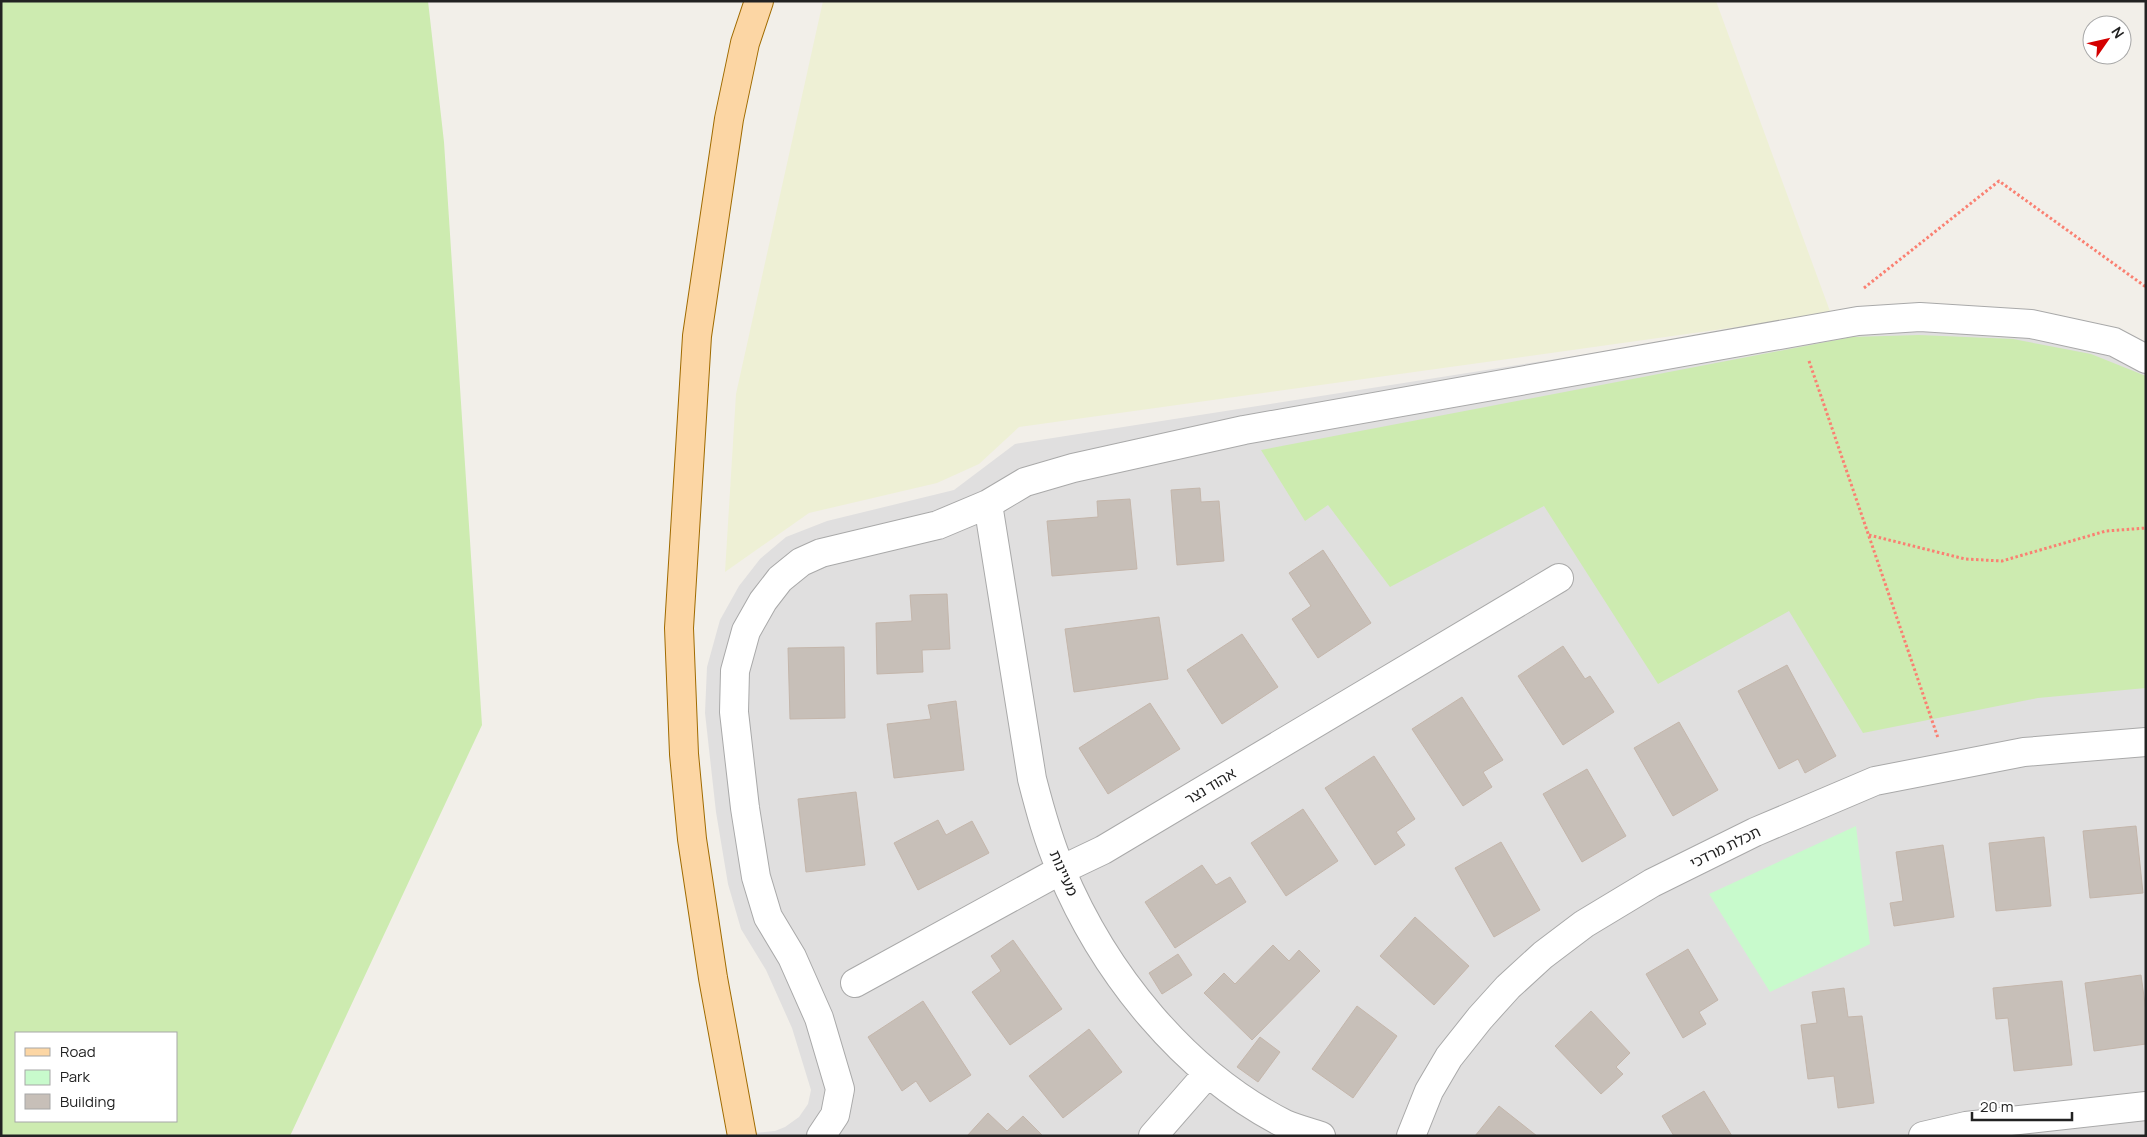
<svg xmlns="http://www.w3.org/2000/svg" width="2147" height="1137" font-family="Manrope,'Noto Sans Hebrew',sans-serif">
<style>
.residential{fill:#e0dfdf}
.farmland{fill:#eef0d5}
.grass{fill:#cdebb0;fill-rule:evenodd}
.park{fill:#c8facc}
.building{fill:#c7bfb8;stroke:#c4b6ab}
.lines{fill:none;stroke-linecap:round;stroke-linejoin:round}
.minor-casing{stroke:#a9a9a9;stroke-width:30}
.major-casing{stroke:#a06b00;stroke-width:30}
.path{stroke:#fa8072;stroke-width:3;stroke-dasharray:2.5 2.5;stroke-linecap:butt}
.minor{stroke:#fff;stroke-width:28}
.major{stroke:#fcd6a4;stroke-width:28}
.labels{text-anchor:middle;dominant-baseline:central;stroke-width:4;stroke-linejoin:round;paint-order:stroke}
.street-label{font-size:15px;fill:#222;stroke:#fff}
</style>
<rect width="100%" height="100%" fill="#f2efe9"/>
<path class="residential" d="M1881 308 2146 348V1136H726L775 1131 785 1127 799 1117 808 1104 811 1090 792 1028 766 970 741 929 728 884 716 812 705 713 707 667 720 620 739 586 760 559 786 537 827 521 954 490 1015 444Z"/>
<path class="farmland" d="M823 1H1716L1831 314 1019 427 979 464 937 483 809 513 725 572 736 394Z"/>
<path class="grass" d="M1 1H428L444 142 482 725 290 1136H1ZM16 1033H176V1121H16Z
M1919 335 2013 339 2091 354 2146 376V688L2038 698 1863 733 1789 611 1658 684 1544 506 1390 587 1328 505 1305 521 1261 450 1852 337Z"/>
<path class="park" d="M1856 826 1870 944 1770 992 1709 894Z"/>
<path class="building" d="M1200 488 1201 502 1219 501 1224 561 1177 565 1171 490Z
M1130 499 1137 569 1052 576 1047 521 1098 517 1097 501Z
M1323 550 1371 623 1318 658 1292 619 1311 606 1289 573Z
M947 594 950 649 922 650 923 672 877 674 876 623 912 621 910 595Z
M1159 617 1168 679 1074 692 1065 629Z
M1242 634 1278 687 1222 724 1187 670Z
M1563 646 1585 679 1590 676 1614 712 1563 745 1518 676Z
M844 647 845 718 790 719 788 648Z
M1787 665 1836 756 1805 773 1798 759 1779 769 1738 691Z
M1462 697 1503 760 1483 772 1492 787 1463 806 1412 729Z
M956 701 964 770 894 778 887 724 931 719 928 705Z
M1150 703 1180 749 1108 794 1079 748Z
M1679 722 1718 790 1673 816 1634 748Z
M1374 756 1415 819 1396 832 1405 845 1375 865 1325 788Z
M1587 769 1626 836 1582 862 1543 794Z
M856 792 865 865 806 872 798 799Z
M1303 809 1338 861 1286 896 1251 843Z
M938 820 946 835 972 821 989 853 918 890 894 843Z
M2136 826 2143 893 2090 898 2083 831Z
M2044 837 2051 906 1996 911 1989 843Z
M1501 842 1540 910 1494 937 1455 868Z
M1943 845 1954 917 1894 926 1890 903 1903 901 1896 852Z
M1202 865 1216 885 1230 877 1246 902 1175 948 1145 902Z
M1415 917 1469 966 1434 1005 1380 956Z
M1013 940 1062 1009 1010 1045 972 992 1001 971 991 956Z
M1273 945 1289 961 1299 950 1320 971 1252 1040 1204 993 1224 973 1235 984Z
M1688 949 1718 1000 1699 1012 1706 1024 1683 1038 1646 974Z
M1178 954 1192 975 1162 994 1149 973Z
M2141 975 2146 1011V1044L2094 1051 2085 983Z
M2062 981 2072 1065 2014 1071 2008 1018 1996 1019 1993 988Z
M1844 988 1848 1017 1862 1016 1874 1103 1838 1108 1834 1076 1808 1079 1801 1025 1817 1023 1812 992Z
M923 1001 971 1075 930 1102 916 1081 902 1091 868 1037Z
M1357 1006 1397 1036 1353 1098 1312 1069Z
M1591 1011 1630 1053 1616 1067 1623 1074 1601 1094 1555 1046Z
M1089 1029 1122 1072 1063 1118 1029 1076Z
M1260 1037 1280 1052 1258 1082 1237 1067Z
M1704 1091 1732 1136H1674L1662 1116Z
M1499 1106 1537 1136H1475Z
M988 1113 1007 1131 1023 1116 1043 1136H967Z"/>
<g class="lines">
<g class="minor-casing">
<path id="minor" d="M988 504 1032 779C1040 810 1048 840 1061 870 1104 973 1184 1073 1285 1124 1296 1129 1309 1132 1321 1136
M855 983 1061 870 1103 850 1559 578
M821 1136 835 1115 840 1089 819 1018 792 957 768 917 756 877 745 808 734 712 735 671 746 631 763 601 780 579 801 562 821 553 938 525 988 504 1025 482 1073 468 1244 430 1858 321 1920 317 2031 324 2114 342 2146 359
M1153 1136 1208 1073
M1411 1136 1429 1091 1449 1057 1480 1018 1508 987 1543 955 1584 924 1652 883 1755 832 1875 781 2024 752 2146 742
M1923 1136 1966 1126 2146 1106"/>
</g>
<g class="major-casing">
<path id="major" d="M742 1136 713 978 692 839 684 754 679 628 697 336 729 119 745 43 759 1"/>
</g>
<path class="path" d="M1864 288 1999 181 2146 287
M1809 361 1938 738
M1869 535 1965 559 2002 561 2106 531 2146 528"/>
<use href="#minor" class="minor"/>
<use href="#major" class="major"/>
</g>
<g class="labels">
<g class="street-label">
<text transform="translate(1210 786) rotate(-31)">אהוד נצר</text>
<text transform="translate(1725 847) rotate(-26)">תכלת מרדכי</text>
<text transform="translate(1064 873) rotate(66)">מעיינות</text>
</g>
</g>
<rect width="2147" height="1137" fill="none" stroke="#222222" stroke-width="5"/>
<rect x="15" y="1032" width="162" height="90" fill="#ffffff" stroke="#a7a7a7"/>
<rect x="25" y="1048" width="25" height="8" fill="#fcd6a4" stroke="#a7a7a7"/>
<text x="60" y="1057" font-size="15" fill="#222222">Road</text>
<rect x="25" y="1070" width="25" height="15" fill="#c8facc" stroke="#a7a7a7"/>
<text x="60" y="1082" font-size="15" fill="#222222">Park</text>
<rect x="25" y="1094" width="25" height="15" fill="#c7bfb8" stroke="#a7a7a7"/>
<text x="60" y="1107" font-size="15" fill="#222222">Building</text>
<g transform="translate(2107 40) rotate(56)"><circle r="24" fill="#ffffff" stroke="#a7a7a7"/>
<path d="M0-4L9 19L0 12L-9 19Z" fill="#d40000"/>
<text y="-8" font-size="14" font-weight="bold" text-anchor="middle" fill="#222222">N</text>
</g>
<path d="M1972 1112v8h100v-8" fill="none" stroke="#222222" stroke-width="2.5"/>
<text x="1980" y="1112" font-size="15" fill="#222222" stroke="#ffffff" stroke-width="4" paint-order="stroke">20 m</text>
</svg>
